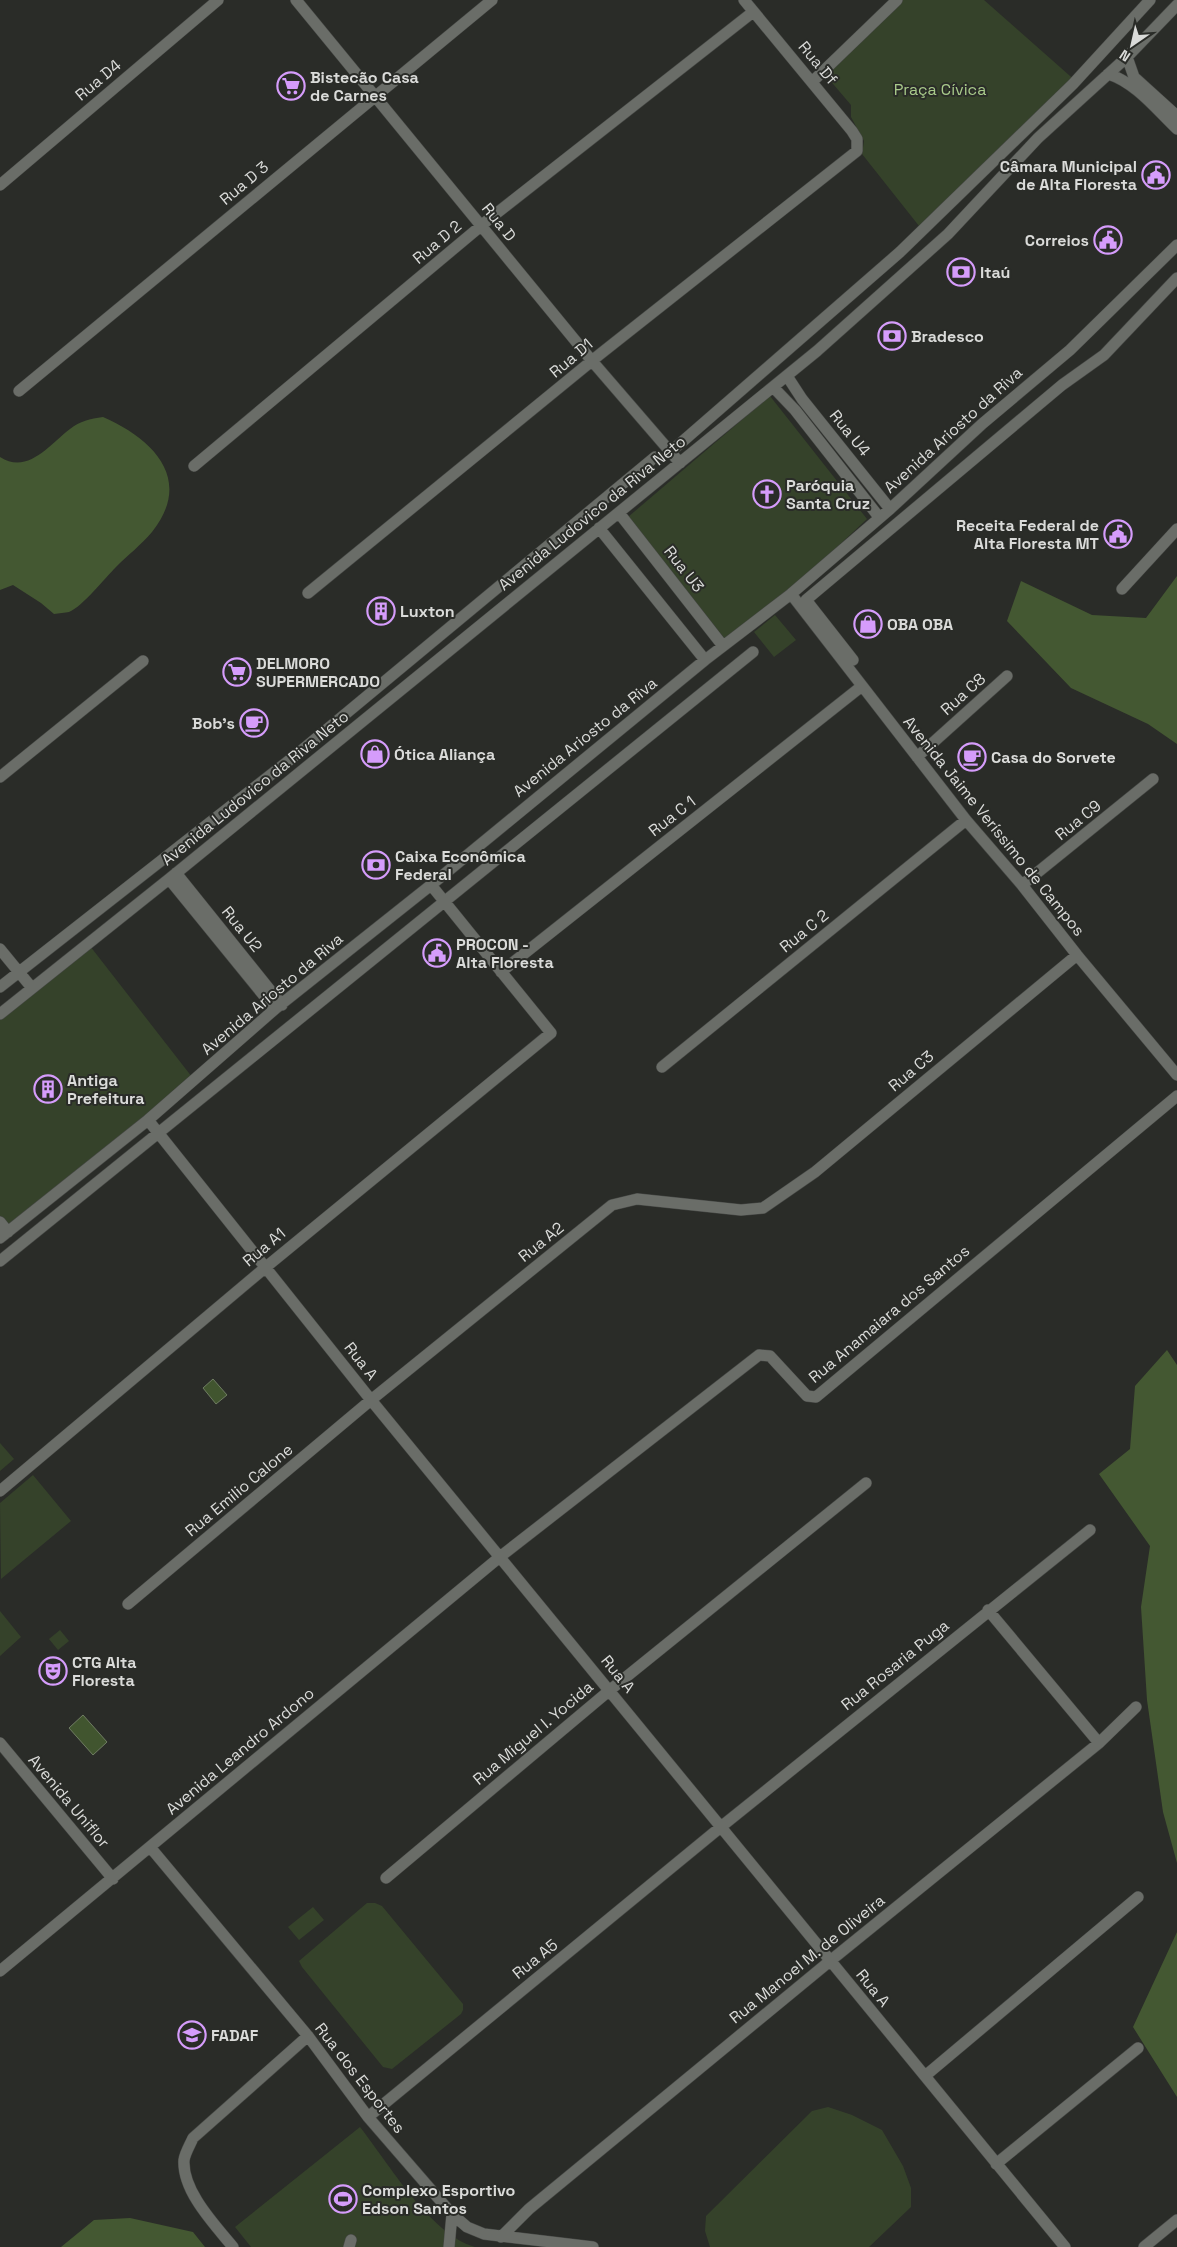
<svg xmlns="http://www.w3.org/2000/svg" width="1177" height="2247" font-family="'Space Grotesk',sans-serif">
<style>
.green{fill:#35422a}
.forest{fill:#445832}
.water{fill:#41552f;stroke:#6f7d62}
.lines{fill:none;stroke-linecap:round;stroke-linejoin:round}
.minor-casing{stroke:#464845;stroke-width:12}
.minor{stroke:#6a6d68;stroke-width:11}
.labels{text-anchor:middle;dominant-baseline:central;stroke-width:4;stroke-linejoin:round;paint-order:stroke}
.street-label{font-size:16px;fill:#dadbd9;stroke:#2a2c28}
.poi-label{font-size:16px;font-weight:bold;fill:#dadbd9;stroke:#2a2c28;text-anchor:start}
.park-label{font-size:16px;fill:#a9cb8b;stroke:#2a2c28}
</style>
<rect width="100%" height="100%" fill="#2a2c28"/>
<path class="green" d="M894 0H984L1078 83 923 231 862 154 864 141 851 117V105L822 71Z
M770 396 867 519 787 594 725 639 628 517Z
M775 615 796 640 774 657 754 632Z
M90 946 192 1077 9 1227 0 1216V1020Z
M0 1443 14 1459 0 1471Z
M33 1475 71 1521 1 1579 0 1503Z
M0 1611 21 1637 0 1656Z
M60 1630 69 1641 58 1650 49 1639Z
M367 1903H375L382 1906 463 2004V2010L461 2014 392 2069 383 2067 302 1967 299 1961Z
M313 1907 324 1920 299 1940 288 1927Z
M828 2107 852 2115 882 2130 903 2166 911 2188V2207L869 2247H710L705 2231 706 2216 812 2111Z
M360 2127C389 2164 430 2234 475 2247H251L235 2227Z"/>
<path class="forest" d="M103 417C153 439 194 479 152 532 141 545 128 555 116 567 105 578 82 607 69 612 65 613 59 613 54 614L41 603 13 585 0 590V457C28 475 50 444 70 429 80 421 90 419 103 417Z
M1177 576V744L1148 724 1071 688 1007 621 1021 581 1092 615 1146 618Z
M1167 1350 1177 1365V1863L1163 1812 1147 1700 1141 1607 1150 1546 1099 1474 1130 1449 1135 1386Z
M1177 1932V2097L1133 2027Z
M130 2218 193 2232 205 2247H61L94 2220Z"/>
<path class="water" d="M213 1379 227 1395 216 1404 203 1388Z
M83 1715 107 1742 93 1755 69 1728Z"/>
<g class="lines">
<g class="minor-casing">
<path id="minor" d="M296 0 592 361 680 463
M1127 57 1134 77 1177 116
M1108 74C1135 82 1157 110 1177 129
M813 81 897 0
M0 185 218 0
M787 376 802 399 890 509
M773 387 795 410 879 517
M19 391 492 0
M675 448 900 252 1073 84 1150 0
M194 466 488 220 753 12
M619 513 723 646
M599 528 705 660
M1122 589 1177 529
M308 593 599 355 857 151V139L852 131 744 0
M791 594 966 820 1022 885 1077 955 1177 1075
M853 660 806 600 1062 385 1104 355 1177 278
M917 757 1007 676
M0 777 143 661
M176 873 282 1005
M169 879 274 1008
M1022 885 1153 779
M0 949 32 988
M501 972 862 686
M0 987 296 755 655 457
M0 1014 169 879 817 351 948 234 1038 138 1127 57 1177 5
M662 1067 966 820
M148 1120 371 1400 1065 2247
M0 1222 8 1232
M0 1238 148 1120 275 1009 431 885 705 660 791 594 890 509 982 424 1070 350 1177 245
M0 1261 753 652
M0 1491 266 1267 551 1033 431 885
M128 1604 371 1400 612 1205 637 1199 741 1210 763 1208 815 1172 1077 955
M988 1610 1099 1743
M0 1743 113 1879
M150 1847 308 2036 368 2117 452 2214 467 2227 484 2234 593 2247
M386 1878 610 1690 866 1483
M0 1971 501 1556 759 1355 770 1356 807 1396 816 1397 1177 1096
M925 2076 1138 1897
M368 2117 722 1826 1090 1530
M996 2164 1138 2048
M501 2237 529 2209 830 1961 1099 1743 1136 1707
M233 2247C215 2225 182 2191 184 2160 185 2153 190 2145 193 2138L308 2036
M349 2247 351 2240
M449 2247 452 2214
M1144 2247 1177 2220"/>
</g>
<use href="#minor" class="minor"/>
</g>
<defs>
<g id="supermarket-ring" transform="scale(1.4375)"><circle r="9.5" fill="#2a2c28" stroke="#d59cfb" stroke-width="1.5"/><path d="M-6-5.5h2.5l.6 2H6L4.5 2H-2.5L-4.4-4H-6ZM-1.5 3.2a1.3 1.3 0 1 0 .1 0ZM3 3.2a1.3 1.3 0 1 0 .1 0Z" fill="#d59cfb"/></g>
<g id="civic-ring" transform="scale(1.4375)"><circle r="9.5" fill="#2a2c28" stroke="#d59cfb" stroke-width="1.5"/><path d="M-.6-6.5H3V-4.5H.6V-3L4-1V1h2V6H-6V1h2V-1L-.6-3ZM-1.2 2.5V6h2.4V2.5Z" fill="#d59cfb"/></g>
<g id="bank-ring" transform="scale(1.4375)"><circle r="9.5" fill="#2a2c28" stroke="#d59cfb" stroke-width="1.5"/><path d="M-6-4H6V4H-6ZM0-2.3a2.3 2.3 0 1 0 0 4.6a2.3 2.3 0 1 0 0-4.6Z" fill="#d59cfb"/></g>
<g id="church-ring" transform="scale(1.4375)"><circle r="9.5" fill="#2a2c28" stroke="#d59cfb" stroke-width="1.5"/><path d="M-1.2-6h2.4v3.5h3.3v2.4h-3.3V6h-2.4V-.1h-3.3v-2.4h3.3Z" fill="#d59cfb"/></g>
<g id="building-ring" transform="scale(1.4375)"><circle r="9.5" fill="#2a2c28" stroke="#d59cfb" stroke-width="1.5"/><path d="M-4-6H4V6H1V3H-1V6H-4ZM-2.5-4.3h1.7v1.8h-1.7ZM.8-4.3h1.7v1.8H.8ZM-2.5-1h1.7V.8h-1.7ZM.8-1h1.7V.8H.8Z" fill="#d59cfb"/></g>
<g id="shop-ring" transform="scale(1.4375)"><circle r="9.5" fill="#2a2c28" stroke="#d59cfb" stroke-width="1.5"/><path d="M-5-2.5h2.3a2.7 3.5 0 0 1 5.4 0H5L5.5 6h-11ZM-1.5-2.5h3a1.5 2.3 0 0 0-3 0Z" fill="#d59cfb"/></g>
<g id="cafe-ring" transform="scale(1.4375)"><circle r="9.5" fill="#2a2c28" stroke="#d59cfb" stroke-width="1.5"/><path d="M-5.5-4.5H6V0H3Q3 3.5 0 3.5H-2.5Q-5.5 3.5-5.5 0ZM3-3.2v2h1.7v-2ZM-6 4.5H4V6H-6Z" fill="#d59cfb"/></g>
<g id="theatre-ring" transform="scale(1.4375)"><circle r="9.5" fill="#2a2c28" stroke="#d59cfb" stroke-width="1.5"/><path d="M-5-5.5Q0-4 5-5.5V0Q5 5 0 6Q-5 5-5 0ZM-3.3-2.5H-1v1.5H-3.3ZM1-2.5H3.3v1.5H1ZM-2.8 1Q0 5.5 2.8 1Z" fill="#d59cfb"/></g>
<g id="university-ring" transform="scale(1.4375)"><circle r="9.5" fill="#2a2c28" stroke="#d59cfb" stroke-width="1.5"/><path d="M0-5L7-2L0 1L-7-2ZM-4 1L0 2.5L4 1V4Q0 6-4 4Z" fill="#d59cfb"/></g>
<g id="stadium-ring" transform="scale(1.4375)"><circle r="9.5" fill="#2a2c28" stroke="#d59cfb" stroke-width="1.5"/><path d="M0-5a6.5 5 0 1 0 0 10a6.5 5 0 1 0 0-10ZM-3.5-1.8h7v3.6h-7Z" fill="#d59cfb"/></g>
</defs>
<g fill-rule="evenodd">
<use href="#supermarket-ring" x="291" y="86"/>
<use href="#civic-ring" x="1156" y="175"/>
<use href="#civic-ring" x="1108" y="240"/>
<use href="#bank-ring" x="961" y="272"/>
<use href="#bank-ring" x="892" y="336"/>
<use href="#church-ring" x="767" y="494"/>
<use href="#civic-ring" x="1118" y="534"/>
<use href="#building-ring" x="381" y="611"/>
<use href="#shop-ring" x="868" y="624"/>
<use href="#supermarket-ring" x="237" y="672"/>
<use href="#cafe-ring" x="254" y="723"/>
<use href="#shop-ring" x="375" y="754"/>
<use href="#cafe-ring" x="972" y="757"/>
<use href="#bank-ring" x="376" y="865"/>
<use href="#civic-ring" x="437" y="953"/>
<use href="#building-ring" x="48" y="1089"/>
<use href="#theatre-ring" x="53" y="1671"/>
<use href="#university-ring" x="192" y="2035"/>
<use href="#stadium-ring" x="343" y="2199"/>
</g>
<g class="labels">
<g class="street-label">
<text transform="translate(818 63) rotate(50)">Rua Df</text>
<text transform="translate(98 80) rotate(-40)">Rua D4</text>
<text transform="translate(244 183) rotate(-40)">Rua D 3</text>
<text transform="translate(499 222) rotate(51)">Rua D</text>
<text transform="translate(437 242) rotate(-40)">Rua D 2</text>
<text transform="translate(571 358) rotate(-40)">Rua D1</text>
<text transform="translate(953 430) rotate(-42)">Avenida Ariosto da Riva</text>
<text transform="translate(850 433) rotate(51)">Rua U4</text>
<text transform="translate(592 513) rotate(-39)">Avenida Ludovico da Riva Neto</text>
<text transform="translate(684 569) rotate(52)">Rua U3</text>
<text transform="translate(963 694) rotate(-42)">Rua C8</text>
<text transform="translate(585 737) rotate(-39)">Avenida Ariosto da Riva</text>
<text transform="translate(255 788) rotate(-39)">Avenida Ludovico da Riva Neto</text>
<text transform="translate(672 816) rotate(-38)">Rua C 1</text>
<text transform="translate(1078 820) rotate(-39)">Rua C9</text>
<text transform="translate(994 826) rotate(51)">Avenida Jaime Veríssimo de Campos</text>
<text transform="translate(242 929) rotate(51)">Rua U2</text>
<text transform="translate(804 931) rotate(-39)">Rua C 2</text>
<text transform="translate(272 994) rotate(-40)">Avenida Ariosto da Riva</text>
<text transform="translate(911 1071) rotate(-40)">Rua C3</text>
<text transform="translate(541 1242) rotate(-39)">Rua A2</text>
<text transform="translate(264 1247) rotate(-40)">Rua A1</text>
<text transform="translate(889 1314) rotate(-40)">Rua Anamaiara dos Santos</text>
<text transform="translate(361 1361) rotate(52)">Rua A</text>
<text transform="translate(239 1490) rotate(-40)">Rua Emilio Calone</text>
<text transform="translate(895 1665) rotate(-39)">Rua Rosaria Puga</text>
<text transform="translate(618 1674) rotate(51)">Rua A</text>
<text transform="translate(533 1733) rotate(-40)">Rua Miguel I. Yocida</text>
<text transform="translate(240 1751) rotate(-40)">Avenida Leandro Ardono</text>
<text transform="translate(69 1801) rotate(50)">Avenida Uniflor</text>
<text transform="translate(535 1959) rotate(-39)">Rua A5</text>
<text transform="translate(807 1959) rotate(-39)">Rua Manoel M. de Oliveira</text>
<text transform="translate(873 1988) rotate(51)">Rua A</text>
<text transform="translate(360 2078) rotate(52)">Rua dos Esportes</text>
</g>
<g class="poi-label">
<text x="310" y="77">Bistecão Casa<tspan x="310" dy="18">de Carnes</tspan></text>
<text x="1137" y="166" text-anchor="end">Câmara Municipal<tspan x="1137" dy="18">de Alta Floresta</tspan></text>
<text x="1089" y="240" text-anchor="end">Correios</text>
<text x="980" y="272">Itaú</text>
<text x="911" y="336">Bradesco</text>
<text x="786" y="485">Paróquia<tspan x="786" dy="18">Santa Cruz</tspan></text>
<text x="1099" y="525" text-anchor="end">Receita Federal de<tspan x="1099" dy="18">Alta Floresta MT</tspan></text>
<text x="400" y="611">Luxton</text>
<text x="887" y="624">OBA OBA</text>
<text x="256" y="663">DELMORO<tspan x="256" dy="18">SUPERMERCADO</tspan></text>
<text x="235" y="723" text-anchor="end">Bob's</text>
<text x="394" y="754">Ótica Aliança</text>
<text x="991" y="757">Casa do Sorvete</text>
<text x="395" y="856">Caixa Econômica<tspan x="395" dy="18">Federal</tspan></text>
<text x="456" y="944">PROCON -<tspan x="456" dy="18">Alta Floresta</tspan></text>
<text x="67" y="1080">Antiga<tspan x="67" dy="18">Prefeitura</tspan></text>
<text x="72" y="1662">CTG Alta<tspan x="72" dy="18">Floresta</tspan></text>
<text x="211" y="2035">FADAF</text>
<text x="362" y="2190">Complexo Esportivo<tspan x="362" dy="18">Edson Santos</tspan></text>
</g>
<g class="park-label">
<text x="940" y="89">Praça Cívica</text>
</g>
</g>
<g transform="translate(1132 45) rotate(214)" stroke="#2a2c28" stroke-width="4" paint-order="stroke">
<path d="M0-4L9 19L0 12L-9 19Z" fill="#dadbd9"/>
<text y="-8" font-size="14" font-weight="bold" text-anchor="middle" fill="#dadbd9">N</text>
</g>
</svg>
